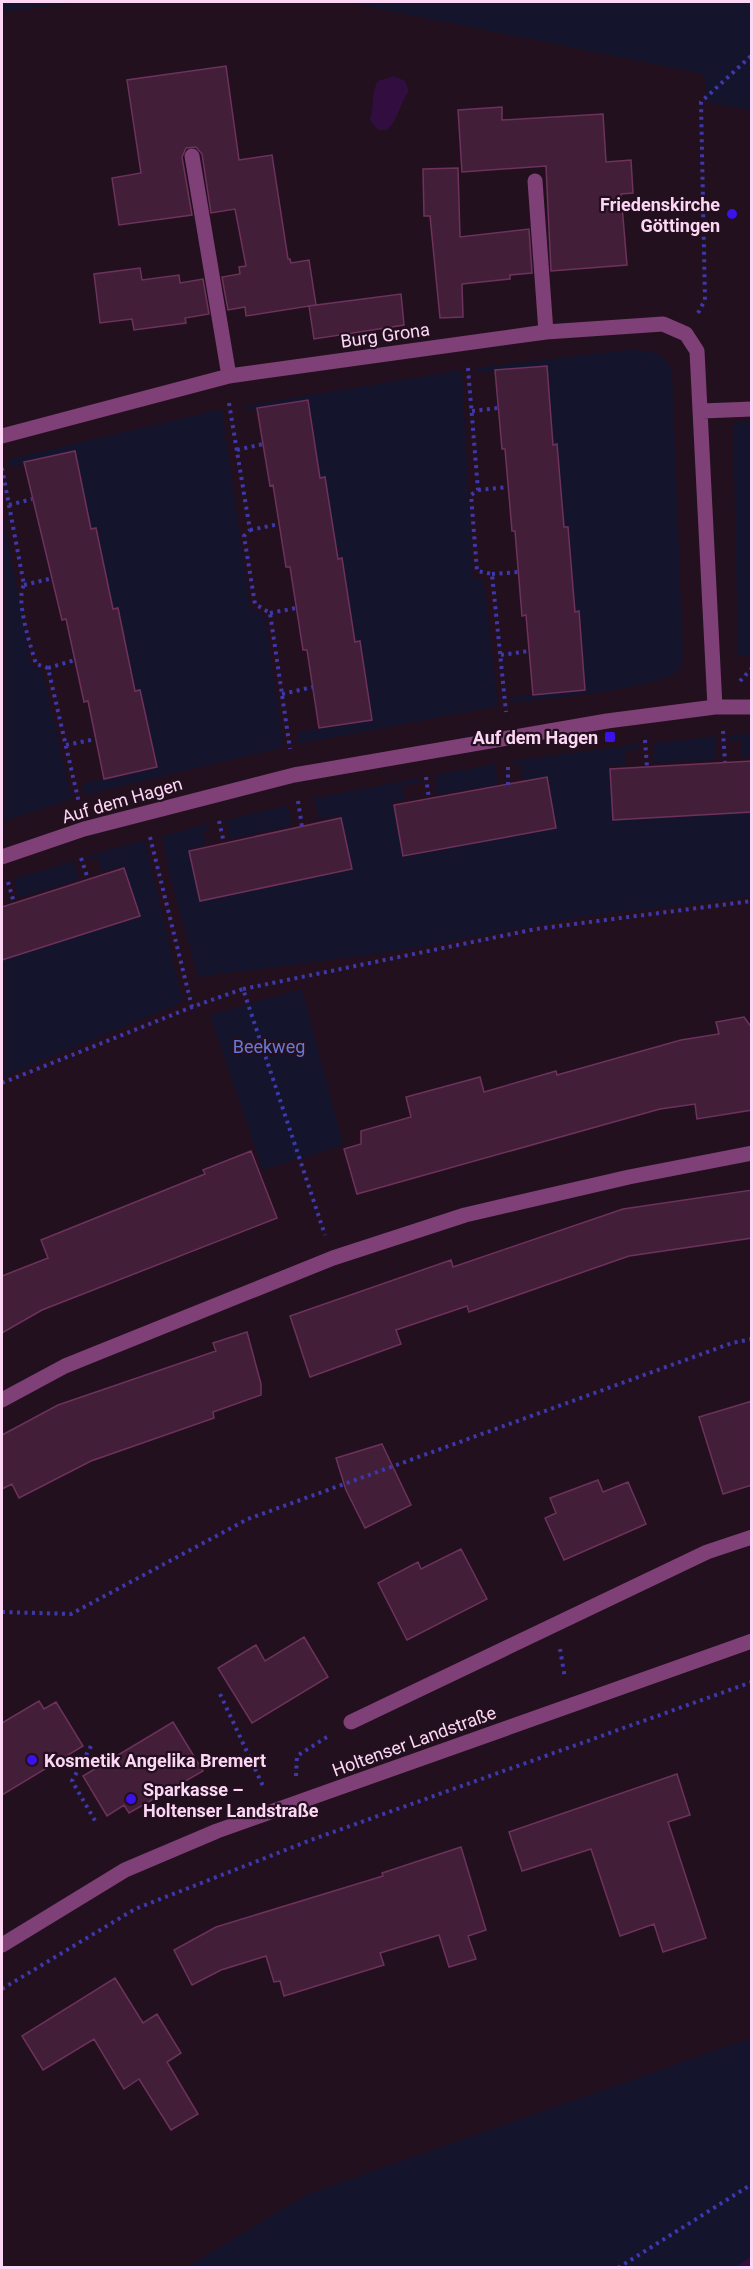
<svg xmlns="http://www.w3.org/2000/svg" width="753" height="2269" font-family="Roboto,sans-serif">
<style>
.green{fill:#15142d}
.water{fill:#310e3f}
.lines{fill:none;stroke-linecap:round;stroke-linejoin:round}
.stream{stroke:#310e3f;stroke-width:10}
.building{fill:#431e38;stroke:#6d325c;stroke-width:1.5}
.path{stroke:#3c39ad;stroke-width:4;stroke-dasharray:3 4.5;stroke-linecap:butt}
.minor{stroke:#7f3f77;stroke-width:15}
.poi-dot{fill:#3c12eb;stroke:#23101e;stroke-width:2}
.labels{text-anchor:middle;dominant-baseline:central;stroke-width:4.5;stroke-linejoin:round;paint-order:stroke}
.poi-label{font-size:18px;font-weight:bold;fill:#fcd6f4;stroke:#23101e;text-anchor:end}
.street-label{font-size:18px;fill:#fcd6f4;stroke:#23101e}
.park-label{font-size:18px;fill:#6779d6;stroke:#23101e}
</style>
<rect width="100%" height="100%" fill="#23101e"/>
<path class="green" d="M2 2H79L2 12Z
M346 2H751V110L707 102 704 74Z
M626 350C646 350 663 350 672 371L683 656C682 662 681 668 676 672 656 689 543 699 511 703L510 697 585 690 579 612H575L568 527H564L557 445H553L547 366 476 373 477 368Z
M462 370 473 577 484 581 498 706 298 744 297 732 372 720 355 642 342 559H338L325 477 320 478 308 400 243 410V406Z
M222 409 250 607 265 617 284 747 84 795 82 784 157 767 140 690 135 691 118 608 113 609 96 528 91 529 75 452 10 467 9 459Z
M751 420V655H738L733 423Z
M2 507 31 664 43 673 72 799 2 822Z
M751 734V756L742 757 741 740 730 741V735Z
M715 736 716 760 653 763V743Z
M639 744V749L625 751V765L610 766 613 820 751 812V897L575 918 411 949 198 977 170 876 162 836 208 824 209 830 203 831 206 845 189 849 200 901 352 869 340 816 318 819 315 800 310 801V799L419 778 420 783 402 786 405 800 393 802 403 856 547 777 523 780 521 765 513 766 512 761Z
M495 764 498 784 436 795 435 775Z
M288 805 292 826 229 839 226 820Z
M145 840 183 1002 2 1078V960L139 917 123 866 102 872 98 858 89 860 87 856Z
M74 861 79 880 18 898 14 879Z
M302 989 343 1145 263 1170 210 1015Z
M751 2038V2267H187L308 2194Z"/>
<path class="water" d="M394 76 405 81 409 91C399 104 399 119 387 130H378L370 120C374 107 371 92 378 81Z"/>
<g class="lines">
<path class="stream" d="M743 2268 752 2262"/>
</g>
<path class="building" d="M226 66 239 160 272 155 288 259H290L291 263 309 260 316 305 246 316 245 307 228 310 222 277 240 274 239 267 246 266 235 209 211 213 202 154 196 147 186 148 182 157 192 215 119 225 112 178 141 173 127 80Z
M502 107V120L603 114 606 162 631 160 633 193 621 194 627 265 551 271 546 166 462 172 458 110Z
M458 168 460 237 529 229 532 273 510 275V279L462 284 463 317 440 318 430 216H424L423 169Z
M140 268 142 280 179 275 180 283 203 279 209 314 185 318 186 323 134 330 132 319 100 323 94 274Z
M401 294 404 325 314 339 309 306Z
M547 366 553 445 557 444 564 527H568L575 612 579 611 585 690 533 695 526 615 522 616 515 531H512L505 449H502L495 370Z
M308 400 320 478 325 477 338 559 342 558 355 642 360 641 372 720 319 728 307 650H303L290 567H286L273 485 270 486 257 408Z
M75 451 91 529 96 528 113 609 118 608 135 691 140 690 157 767 104 779 88 701 84 702 66 619 62 620 24 462Z
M752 761V812L613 820 610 769Z
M547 777 556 828 403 856 394 805Z
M341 818 352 869 200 901 189 851Z
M124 868 140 916 2 960V907Z
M744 1017 752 1028V1110L697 1119 695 1104 660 1109 357 1194 344 1149 361 1144V1131L411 1117 406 1097 480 1077 484 1092 556 1071 557 1075 681 1040 719 1034 716 1022Z
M251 1151 277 1218 42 1310 2 1333V1276L48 1258 41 1240 205 1174 203 1170Z
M752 1190V1238L629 1256 469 1312 467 1306 396 1330 401 1344 310 1377 290 1316 451 1260 453 1267 623 1209Z
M247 1332 261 1384V1395L213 1412 214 1418 91 1461 19 1498 12 1484 2 1489V1435L58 1405 216 1351 213 1343Z
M752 1401V1485L723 1494 699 1417Z
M382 1444 411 1505 365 1528 346 1490 336 1458Z
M598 1480 603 1492 628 1482 646 1524 564 1560 545 1518 556 1513 550 1498Z
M461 1549 487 1599 407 1640 378 1583 418 1562 421 1569Z
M304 1637 328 1677 252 1723 218 1668 256 1645 265 1661Z
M39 1701 44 1709 56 1702 83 1746 2 1795V1723Z
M173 1722 203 1771 129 1813 124 1805 107 1816 83 1776Z
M677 1774 690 1815 668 1822 706 1938 663 1952 654 1924 620 1936 591 1849 522 1871 509 1832Z
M461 1847 486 1930 468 1936 476 1959 449 1967 439 1935 380 1953 384 1965 284 1996 280 1981 274 1982 266 1956 221 1970 192 1985 174 1950 216 1927 383 1876 382 1873Z
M115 1978 143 2023 157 2014 181 2053 167 2062 198 2114 171 2130 139 2079 124 2089 94 2039 43 2070 22 2036Z"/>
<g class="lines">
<path class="path" d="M698 313 705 300 701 102 752 55
M468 368 478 490 471 495 477 571 492 574 506 712
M229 403 250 530 244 536 255 604 270 613 290 749
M472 411 498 408
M237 450 263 444
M2 468 24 585C15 600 31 647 36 664L48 668 79 803
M478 490 508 487
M9 505 32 499
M250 530 279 524
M492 574 519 572
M24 585 53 578
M270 613 296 608
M501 655 529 651
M48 668 75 660
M740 681 752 668
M282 694 313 687
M723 731 725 762
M645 740 647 767
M66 745 96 739
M426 777 429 799
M508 785V764
M298 801 302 827
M219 821 224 843
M150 837 192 1007
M81 858 88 879
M8 882 14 903
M243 989 536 929 752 901
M2 1083 192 1007 243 989 325 1235
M2 1612 71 1614 248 1519 732 1343 752 1339
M560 1649 565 1678
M220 1694 263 1786
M91 1746 72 1781 97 1824
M296 1776 297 1756 330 1735
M2 1989 135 1909 311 1840 752 1682
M618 2268 752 2184"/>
<path class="minor" d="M192 156 229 376
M535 181 546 332
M702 411 752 409
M2 436 229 376 546 332 663 324 686 334 697 351 715 707
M2 857 84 829 294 775 607 721 715 707H752
M2 1400 65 1366 333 1258 465 1215 629 1177 752 1153
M351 1722 707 1552 752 1537
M2 1945 125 1870 217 1831 752 1641"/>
</g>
<g class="poi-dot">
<circle cx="732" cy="214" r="6"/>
<rect x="604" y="731" width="12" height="12" rx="3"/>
<circle cx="32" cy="1760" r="6"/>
<circle cx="131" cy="1799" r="6"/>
</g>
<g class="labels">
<g class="poi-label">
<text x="720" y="204">Friedenskirche<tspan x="720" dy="21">Göttingen</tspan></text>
<text x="598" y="737">Auf dem Hagen</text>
<text x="44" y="1760" text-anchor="start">Kosmetik Angelika Bremert</text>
<text x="143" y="1789" text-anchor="start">Sparkasse –<tspan x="143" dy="21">Holtenser Landstraße</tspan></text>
</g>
<g class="street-label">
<text transform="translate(385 335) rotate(-8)">Burg Grona</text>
<text transform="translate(122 800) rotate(-16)">Auf dem Hagen</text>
<text transform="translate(414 1741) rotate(-20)">Holtenser Landstraße</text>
</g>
<g class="park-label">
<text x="269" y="1046">Beekweg</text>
</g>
</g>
<rect width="753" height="2269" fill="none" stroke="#fcd6f4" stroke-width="6"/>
</svg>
